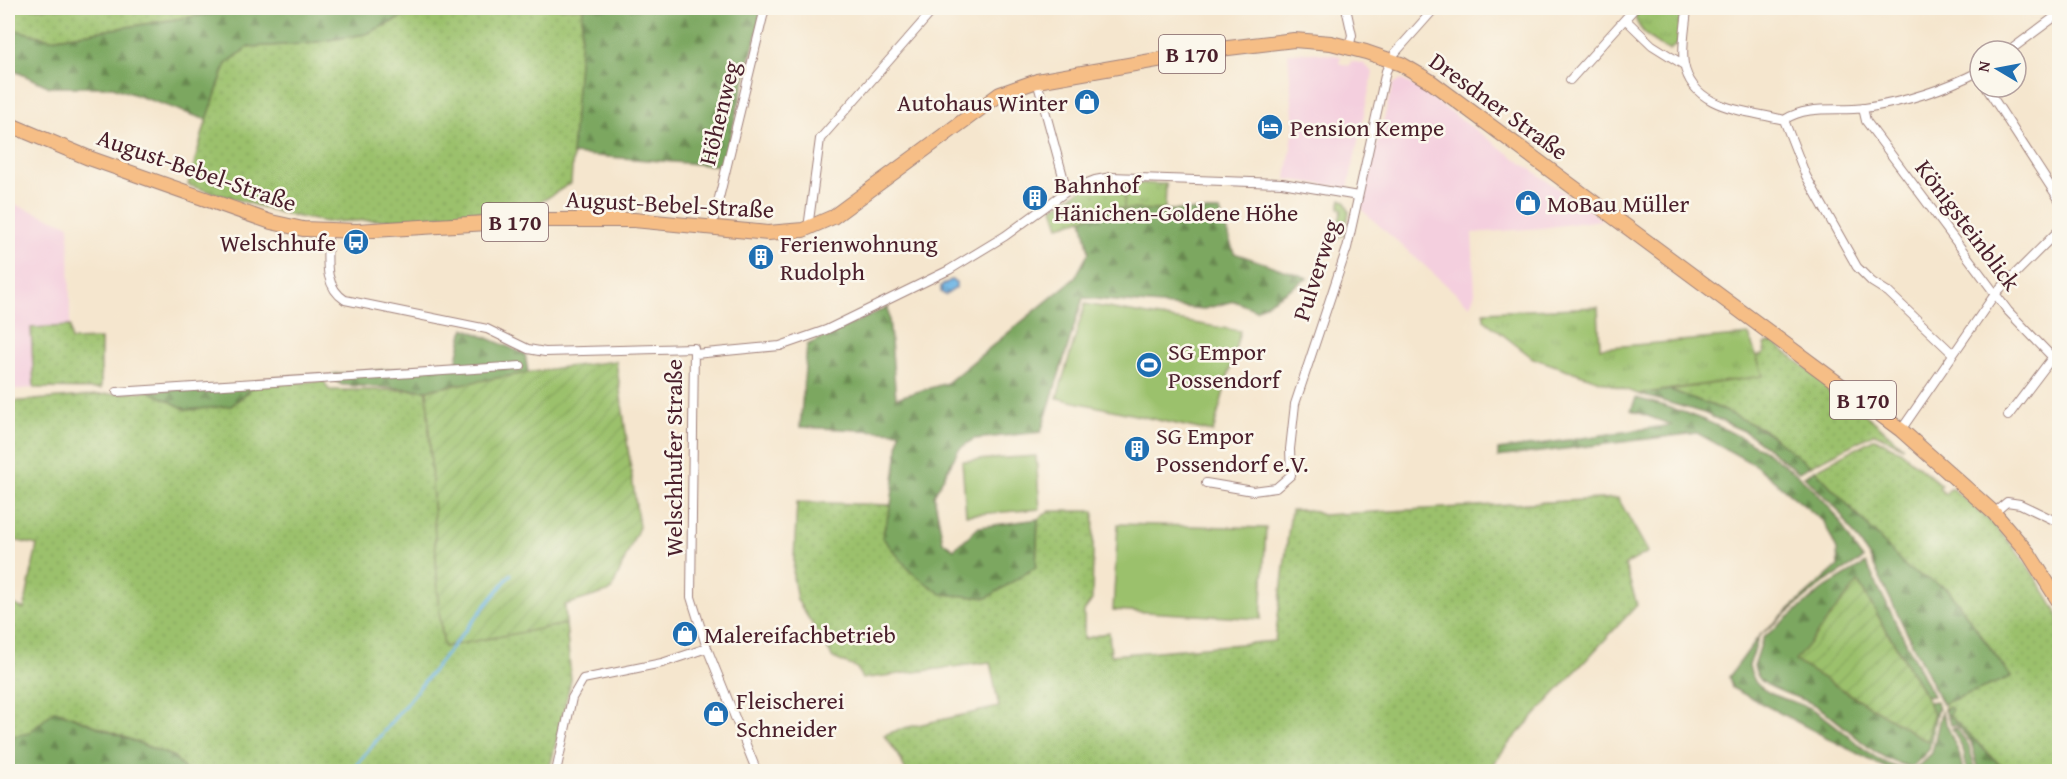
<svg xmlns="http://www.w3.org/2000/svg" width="2067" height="779" font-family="'Gentium Book Plus',serif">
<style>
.built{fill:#f4cfde}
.grass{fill:url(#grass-dots);stroke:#72704c;stroke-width:1.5}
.forest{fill:url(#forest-firs);stroke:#636346;stroke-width:1.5}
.park{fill:url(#park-tufts);stroke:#72704c;stroke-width:1.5}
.garden{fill:url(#garden-furrows);stroke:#72704c;stroke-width:1.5}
.pitch{fill:#9bc16c;stroke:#72704c;stroke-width:1.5}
.water{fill:url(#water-waves);stroke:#5c6a88;stroke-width:1.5}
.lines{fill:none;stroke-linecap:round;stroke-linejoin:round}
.stream{stroke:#6db5e5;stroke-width:3}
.street-casing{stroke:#a0827c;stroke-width:10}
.primary-casing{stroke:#a0827c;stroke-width:16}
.street{stroke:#fff;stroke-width:8}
.primary{stroke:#f6be86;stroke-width:14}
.labels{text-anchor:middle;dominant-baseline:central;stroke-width:5;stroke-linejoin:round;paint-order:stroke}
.shield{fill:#fbf7ec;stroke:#7f6065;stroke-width:1.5}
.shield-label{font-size:22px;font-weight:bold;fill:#4a1f2b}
.poi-label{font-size:24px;fill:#4a1f2b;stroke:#fbf7ec;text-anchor:start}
.street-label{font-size:24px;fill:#4a1f2b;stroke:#fbf7ec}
</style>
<defs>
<pattern id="grass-dots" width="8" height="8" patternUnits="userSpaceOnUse" patternTransform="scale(1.5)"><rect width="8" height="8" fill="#9bc16c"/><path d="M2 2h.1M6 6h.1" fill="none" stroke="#87a55e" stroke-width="1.8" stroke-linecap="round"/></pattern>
<pattern id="forest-firs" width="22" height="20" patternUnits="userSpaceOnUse" patternTransform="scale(1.5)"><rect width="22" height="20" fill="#7ca760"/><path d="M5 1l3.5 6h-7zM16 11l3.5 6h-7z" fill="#68874f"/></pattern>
<pattern id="park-tufts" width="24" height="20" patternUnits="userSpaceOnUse" patternTransform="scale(1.5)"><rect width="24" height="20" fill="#9bc16c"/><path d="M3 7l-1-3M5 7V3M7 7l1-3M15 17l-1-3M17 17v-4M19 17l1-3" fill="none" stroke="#87a55e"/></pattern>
<pattern id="garden-furrows" width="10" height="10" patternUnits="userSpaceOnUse" patternTransform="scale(1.5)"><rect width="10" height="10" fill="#9bc16c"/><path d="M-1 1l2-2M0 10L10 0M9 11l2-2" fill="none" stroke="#87a55e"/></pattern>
<pattern id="water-waves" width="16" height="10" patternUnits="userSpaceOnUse" patternTransform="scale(1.5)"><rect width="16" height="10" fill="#6db5e5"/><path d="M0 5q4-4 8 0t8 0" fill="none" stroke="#5c93ba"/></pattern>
</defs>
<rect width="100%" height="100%" fill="#fbf7ec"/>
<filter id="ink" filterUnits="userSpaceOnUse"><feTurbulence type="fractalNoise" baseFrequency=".0167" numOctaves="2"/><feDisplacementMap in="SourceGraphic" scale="12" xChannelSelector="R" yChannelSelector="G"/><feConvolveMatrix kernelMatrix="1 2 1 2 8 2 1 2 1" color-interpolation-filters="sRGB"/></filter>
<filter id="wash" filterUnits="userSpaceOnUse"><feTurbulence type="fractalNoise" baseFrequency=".008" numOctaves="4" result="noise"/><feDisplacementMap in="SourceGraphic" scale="24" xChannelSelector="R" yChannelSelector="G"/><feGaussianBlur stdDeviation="1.35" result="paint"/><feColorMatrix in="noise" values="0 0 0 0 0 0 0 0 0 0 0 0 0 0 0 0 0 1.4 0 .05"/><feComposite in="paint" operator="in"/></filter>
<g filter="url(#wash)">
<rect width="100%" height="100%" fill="#f5e6ce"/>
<path class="built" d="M1310 52 1341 56 1339 63 1349 66 1351 61 1364 64 1373 72 1348 188 1286 179 1294 128 1288 53Z
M1402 80 1414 86 1602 220 1542 228 1472 233 1475 293 1470 306 1364 212 1361 206 1393 84Z
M8 202 69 225 70 326 31 328 34 388 8 390Z"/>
<path class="grass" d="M8 8H247L50 39 8 28Z
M422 8H583L571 183 533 207 407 219 326 222 288 215 188 185 209 111 226 64 248 47 304 44 366 34Z
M1109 183 1166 184V189L1128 209H1114L1059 226 1053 208 1086 187Z
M1341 199 1345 201 1349 212 1345 235 1335 238 1342 209 1339 208Z
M70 326 71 340 101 339V389L34 388 31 328Z
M1773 342 1876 423 1903 447 1875 433 1810 466 1764 430 1721 409 1670 390 1762 376 1757 356 1764 354 1765 344Z
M324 381 329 390H427L439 611 444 646 566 624 571 680 549 771H186L174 757 56 710 29 734 8 737V602L24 609 37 545 8 539V402L149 391 231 406 256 385Z
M1875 438 1900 451 1941 485 1939 488 1945 494 1951 488C1997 521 2029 563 2057 613L2059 619V771H2006L1949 715V707L1944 710 1945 703 2010 677 1948 589 1908 569 1815 470Z
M1618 498 1648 552 1625 565 1637 605 1511 741 1487 771H906L899 756 884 735 904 728 999 707 990 662 862 679 857 668 833 658 797 600 793 577 797 502 891 505 882 537 1036 567 1038 519 1050 511H1094L1092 600 1084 611V639L1109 632 1111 655 1275 641 1291 510H1310L1322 515Z"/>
<path class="forest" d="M247 8H422L366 34 304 44 248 47 226 64 207 120 113 87H50L8 68V28L50 39Z
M583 8H763L723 166 572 154Z
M1114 209 1220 211 1234 253 1308 278 1256 310 1234 301 1204 309 1083 298 1041 432 974 439 959 449 934 495 943 542 954 549 979 527 1038 519 1036 567 987 598 941 594 911 572 882 537 891 505 900 432 800 427 807 345 888 307 896 398 947 383 1075 278 1089 252 1082 219Z
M464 328 525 354 528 373 427 390 342 385 333 380V374L456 364Z
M256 385 231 406 187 410 149 391Z
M1670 390 1721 409 1764 430 1810 466 1799 472 1746 432 1704 413 1638 394Z
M1636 398C1710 417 1786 451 1834 513 1845 528 1851 546 1863 559L1825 582 1759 636 1749 666C1751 672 1753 679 1756 683 1771 699 1797 700 1815 711 1850 731 1869 765 1912 771H1891L1732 688 1729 677 1759 636 1838 566 1837 550 1824 522 1755 465 1697 433 1498 457V450L1672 425 1631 410Z
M1815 470 1908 569 1948 589 2011 677 1942 704 1870 558 1837 509 1804 476Z
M1866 563 1933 696 1926 697 1858 582 1933 716 1928 702 1936 701 1939 708 1936 713 1929 750 1912 767C1873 761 1850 727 1818 707 1801 696 1779 694 1763 682 1757 678 1756 672 1754 666L1763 638 1826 587Z
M1949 707 1952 709 1949 715 2006 771H1979L1971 742 1956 725H1951L1944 710Z
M55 710 174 757 186 771H10L8 737 29 733Z
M1941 712 1959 753 1963 771H1913L1932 753Z
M1952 728H1956L1968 744 1976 771H1967L1964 752Z"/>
<path class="park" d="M1641 8H1682L1678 44 1669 50C1655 44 1638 31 1635 16Z
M1125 183 1166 184 1165 210 1124 209Z
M1598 307 1600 348 1749 335 1763 376 1638 394 1533 358 1484 320V312Z"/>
<path class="garden" d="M616 361 639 527 611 591 565 605 566 624 444 647 439 611 427 390 557 368Z
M1858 582 1927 699 1933 716 1927 741 1795 661Z"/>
<path class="pitch" d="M1085 304 1240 331 1213 432 1057 398Z
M1036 456 1040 509 966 515 962 461Z
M1118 524 1266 528 1261 619 1113 610Z"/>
<path class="water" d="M951 280 956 282V288L945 295 941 292V286Z"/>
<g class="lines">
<path class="stream" d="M351 772 511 574"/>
</g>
</g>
<g filter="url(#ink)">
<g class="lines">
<g class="street-casing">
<path id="street" d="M1346 8 1352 35 1349 47
M1687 8C1686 25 1681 47 1684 64 1693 111 1748 110 1784 120
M1625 19 1652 45 1684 65
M2009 51 2060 13
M1570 80 1635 8
M1037 81 1067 191
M1986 87 2060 201
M1863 108 1866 121 2008 311 2060 365
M1784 120 1806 176 1857 267 1872 282 1888 292 1952 353
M1784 120C1808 104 1838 112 1865 108 1905 102 1945 89 1980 71
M712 227 765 8
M808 228 820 139 935 8
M328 232C328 257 322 285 345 300L487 329 528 349 545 352 694 348 691 597 707 648 757 772
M695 354 780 346 826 330 949 270 1005 236 1067 191 1095 180 1111 177 1282 183 1358 196
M117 392 521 366
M2008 416 2052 358
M1901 430 1995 294 2060 229
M1206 483 1253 491 1276 488 1291 475 1290 449 1295 404 1347 248 1386 71 1395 53 1435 8
M1994 513 2007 502 2020 504 2060 523
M556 772 572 698 583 679 662 663 707 648"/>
</g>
<g class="primary-casing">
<path id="primary" d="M8 124 89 158 271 222 303 229 357 231 535 220H634L768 233 803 230 833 217 1000 94 1037 81 1220 49 1294 40 1331 43 1366 52 1401 64 1430 81 1901 430 1994 513 2029 554 2060 603"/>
</g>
<use href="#street" class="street"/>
<use href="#primary" class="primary"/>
</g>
</g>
<defs>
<g id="shop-disc" transform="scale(1.35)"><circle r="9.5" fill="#1f6fb2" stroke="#fbf7ec"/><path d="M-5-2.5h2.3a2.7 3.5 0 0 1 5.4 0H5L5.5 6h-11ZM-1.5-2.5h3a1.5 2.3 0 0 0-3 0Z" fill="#fff"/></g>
<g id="hotel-disc" transform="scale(1.35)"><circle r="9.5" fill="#1f6fb2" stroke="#fbf7ec"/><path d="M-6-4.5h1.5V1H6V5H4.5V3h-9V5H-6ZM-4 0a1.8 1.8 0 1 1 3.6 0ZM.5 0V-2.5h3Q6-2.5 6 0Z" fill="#fff"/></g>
<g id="building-disc" transform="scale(1.35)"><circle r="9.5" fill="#1f6fb2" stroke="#fbf7ec"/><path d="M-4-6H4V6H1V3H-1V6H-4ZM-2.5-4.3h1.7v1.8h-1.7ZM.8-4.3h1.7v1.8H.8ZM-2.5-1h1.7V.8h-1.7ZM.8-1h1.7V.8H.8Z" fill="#fff"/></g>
<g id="bus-disc" transform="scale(1.35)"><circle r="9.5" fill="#1f6fb2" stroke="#fbf7ec"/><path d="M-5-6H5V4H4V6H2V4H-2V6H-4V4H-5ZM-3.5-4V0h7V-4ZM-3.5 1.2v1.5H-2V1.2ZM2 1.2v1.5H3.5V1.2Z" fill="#fff"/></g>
<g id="stadium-disc" transform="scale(1.35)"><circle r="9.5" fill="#1f6fb2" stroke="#fbf7ec"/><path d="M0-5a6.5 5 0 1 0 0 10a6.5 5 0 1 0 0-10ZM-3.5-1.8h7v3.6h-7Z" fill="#fff"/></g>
</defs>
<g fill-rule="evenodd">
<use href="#shop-disc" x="1087" y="102"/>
<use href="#hotel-disc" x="1270" y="127"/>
<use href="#building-disc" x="1035" y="198"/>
<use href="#shop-disc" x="1528" y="203"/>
<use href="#bus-disc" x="356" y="242"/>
<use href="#building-disc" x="761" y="257"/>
<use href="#stadium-disc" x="1149" y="365"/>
<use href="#building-disc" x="1137" y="449"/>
<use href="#shop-disc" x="685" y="634"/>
<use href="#shop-disc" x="716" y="714"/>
</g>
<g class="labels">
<g class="shield">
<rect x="1159" y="35" width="66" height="38" rx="4.5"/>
<rect x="482" y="203" width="66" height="38" rx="4.5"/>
<rect x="1830" y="381" width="66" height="38" rx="4.5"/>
</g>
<g class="shield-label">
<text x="1192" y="54">B 170</text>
<text x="515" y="222">B 170</text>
<text x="1863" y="400">B 170</text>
</g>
<g class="poi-label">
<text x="1068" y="102" text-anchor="end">Autohaus Winter</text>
<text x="1290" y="127">Pension Kempe</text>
<text x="1054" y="184">Bahnhof<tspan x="1054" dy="28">Hänichen-Goldene Höhe</tspan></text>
<text x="1547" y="203">MoBau Müller</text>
<text x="336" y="242" text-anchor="end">Welschhufe</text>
<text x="780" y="243">Ferienwohnung<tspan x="780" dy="28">Rudolph</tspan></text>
<text x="1168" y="351">SG Empor<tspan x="1168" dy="28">Possendorf</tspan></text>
<text x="1156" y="435">SG Empor<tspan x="1156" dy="28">Possendorf e.V.</tspan></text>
<text x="704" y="634">Malereifachbetrieb</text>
<text x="736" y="700">Fleischerei<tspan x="736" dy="28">Schneider</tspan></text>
</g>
<g class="street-label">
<text transform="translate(1499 106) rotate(36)">Dresdner Straße</text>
<text transform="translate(719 113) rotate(-76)">Höhenweg</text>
<text transform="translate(197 170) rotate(19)">August-Bebel-Straße</text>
<text transform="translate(670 204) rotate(3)">August-Bebel-Straße</text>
<text transform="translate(1968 225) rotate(53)">Königsteinblick</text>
<text transform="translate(1316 270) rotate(-72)">Pulverweg</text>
<text transform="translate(673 458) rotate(-90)">Welschhufer Straße</text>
</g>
</g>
<rect width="2067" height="779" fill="none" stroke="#fbf7ec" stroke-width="30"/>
<g transform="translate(1998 69) rotate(280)"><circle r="28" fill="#fbf7ec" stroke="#b4a19f" stroke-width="1.5"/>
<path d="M0-4.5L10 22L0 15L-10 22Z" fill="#1f6fb2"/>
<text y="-9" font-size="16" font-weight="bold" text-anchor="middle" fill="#4a1f2b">N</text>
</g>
</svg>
